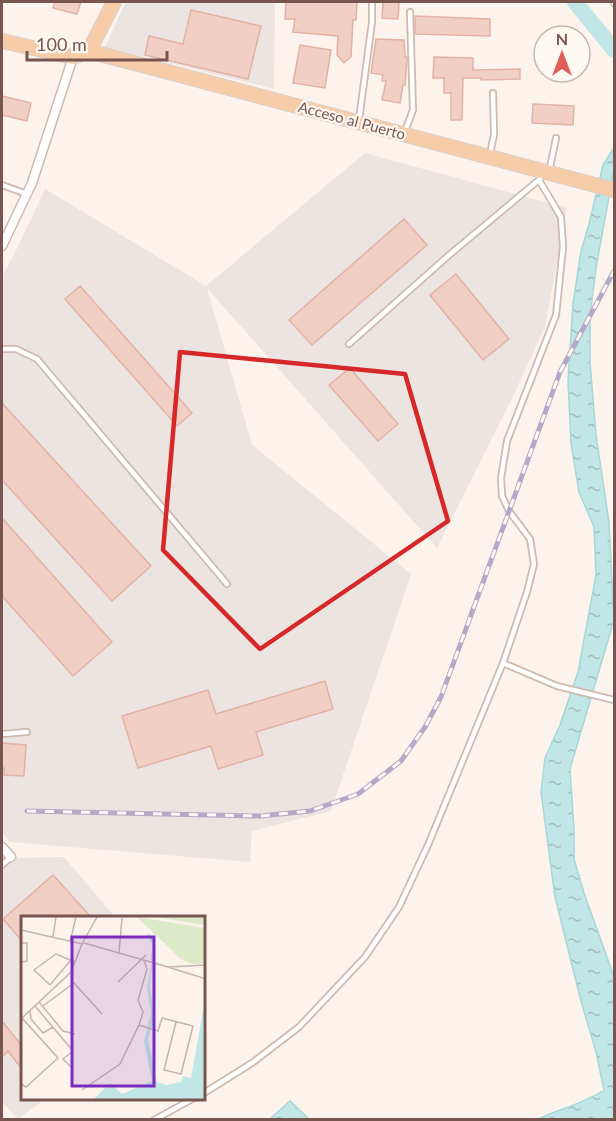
<svg xmlns="http://www.w3.org/2000/svg" width="616" height="1121" font-family="Lato,sans-serif">
<style>
.industrial{fill:#ece4e1}
.water{fill:url(#water-ripples);stroke:#a7d8d7;stroke-width:1.5}
.lines{fill:none;stroke-linecap:round;stroke-linejoin:round}
.river{stroke:#c0e6e5;stroke-width:16}
.building{fill:#f1cfc4;stroke:#e3b2a5;stroke-width:1.5}
.lane-casing{stroke:#cfb9b1;stroke-width:8}
.street-casing{stroke:#cfb9b1;stroke-width:11}
.primary-casing{stroke:#d9d0ce;stroke-width:16}
.lane{stroke:#fff;stroke-width:4.5}
.street{stroke:#fff;stroke-width:8}
.primary{stroke:#f7cca8;stroke-width:14}
.rail-casing{stroke:#b4a9c7;stroke-width:5}
.rail{stroke:#fef8f3;stroke-width:3;stroke-dasharray:9;stroke-linecap:butt}
.marked{fill:none;stroke:#d62828;stroke-width:4.5;stroke-linejoin:round}
.labels{text-anchor:middle;dominant-baseline:central;stroke-width:4.5;stroke-linejoin:round;paint-order:stroke}
.street-label{font-size:15px;fill:#78564f;stroke:#fef8f3}
.inset-river{fill:none;stroke:#c0e6e5;stroke-width:3}
.inset-road{fill:none;stroke:#c7b4ad;stroke-width:1.5}
.view{fill:#7b2cbf;fill-opacity:0.15;stroke:#7b2cbf;stroke-width:3}
.inset-edge{fill:none;stroke:#78564f;stroke-width:3}
</style>
<defs>
<pattern id="water-ripples" width="26" height="14" patternUnits="userSpaceOnUse" patternTransform="scale(1.5)"><rect width="26" height="14" fill="#c0e6e5"/><path d="M2 4q2-2 4 0t4 0M15 11q2-2 4 0t4 0" fill="none" stroke="#a1bdbc"/></pattern>
</defs>
<rect width="100%" height="100%" fill="#fcf3ec"/>
<path class="industrial" d="M126 2H275L274 89 105 47Z
M365 153 567 208 545 327 515 392 437 548 207 288 252 445 411 574 331 811 252 831 250 862 10 842 2 832V276L15 253 45 189 206 286Z
M64 857 115 917H22V1098L45 1099 18 1119 2 1102V858Z"/>
<path class="water" d="M613 149 614 169 596 268 590 316V362L596 435 609 522 614 620 570 769 574 829V859L584 893 614 977V1119L536 1120C559 1109 583 1104 604 1090L596 1052 581 1001 555 897 541 792 545 758 560 725 578 672 596 575 594 527 579 492 571 444 568 381 573 303 581 251 589 224 603 165Z
M290 1101 309 1119H270Z"/>
<g class="lines">
<path class="river" d="M575 2 614 50"/>
</g>
<path class="building" d="M55 2H81L77 14 53 8Z
M286 2H357L356 20H353L351 57 344 63 337 55 338 36 293 32 295 19H285Z
M383 2H399L398 19 382 18Z
M191 10 261 26 248 79 145 55 149 36 183 44Z
M415 16 490 19V36L415 34Z
M376 39 404 40 405 57H407V59L405 85H403L400 103 382 100 386 81H382L383 75 371 73Z
M300 45 331 50 325 88 293 83Z
M434 57 473 58V70L520 69V79L481 80V78H463L462 120H451V93H444V78H433Z
M2 96 31 103 27 121 2 115Z
M533 104 574 106 573 125 532 123Z
M404 219 427 245 312 345 289 320Z
M456 274 509 339 483 360 430 295Z
M80 286 192 413 177 426 65 299Z
M350 368 398 424 378 441 329 385Z
M2 403 151 566 112 601 2 480Z
M2 518 112 642 73 676 2 596Z
M325 681 333 709 256 732 263 755 218 769 211 746 138 768 122 716 208 690 216 714Z
M2 743 26 745 24 776 4 775V768H2Z
M53 875 91 917H22V941L3 919Z
M2 1021 22 1046V1069L8 1051 2 1057Z"/>
<g class="lines">
<g class="lane-casing">
<path id="lane" d="M359 120 372 22V2
M405 131 413 110 410 12
M490 154 494 135 493 93
M549 172 556 138
M2 185 27 194
M349 344 448 256 540 179
M2 349H16L37 359 227 584
M503 663 527 592 534 564 530 539 509 511 502 496 501 478 507 441 556 315 563 247 561 217 539 180
M2 734 27 732
M2 865 11 857
M204 1093 252 1063 299 1027 365 957 399 907 428 845 503 663 557 686 614 700
M154 1120 194 1098"/>
</g>
<g class="street-casing">
<path id="street" d="M2 246 32 183 73 57
M2 847 11 857"/>
</g>
<g class="primary-casing">
<path id="primary" d="M2 41 73 57 89 51 114 2
M89 51 614 190"/>
</g>
<use href="#lane" class="lane"/>
<use href="#street" class="street"/>
<use href="#primary" class="primary"/>
<g class="rail-casing">
<path id="rail" d="M612 2 614 5
M27 811 260 816 310 811 358 794 401 761 425 727 441 697 560 372 614 271"/>
</g>
<use href="#rail" class="rail"/>
</g>
<path class="marked" d="M180 352 405 374 448 521 260 649 163 550Z"/>
<g class="labels">
<g class="street-label">
<text transform="translate(352 120) rotate(15)">Acceso al Puerto</text>
</g>
</g>
<g transform="translate(21 916)">
<rect width="184" height="184" fill="#fcf3ec"/>
<path d="M116 1 184 12V47L171 48 161 44ZM136 1H184V9L164 6Z" fill="#ddeaca"/>
<path d="M132 40 129 69 133 103 127 123 136 166 145 169 160 166 162 160 170 162 184 84V184H72L89 167 101 178 131 165 123 126 130 97 126 71Z" fill="#c0e6e5"/>
<path class="inset-river" d="M127 18 133 28 131 45"/>
<path class="inset-road" d="M0 14 61 28 76 1M32 21 35 1M49 26 55 1M0 27H6V45L0 46M63 27 147 51M98 37 101 2M49 45 29 69 13 54 35 38 54 46M147 51 185 49M147 51 185 63M97 66 125 39M18 86 42 115 54 118M14 90 52 135 42 143 50 151M22 90 53 67 81 98M9 95 10 103 22 117 32 111M1 102 50 56 61 28M118 109 122 96 117 84 126 53 123 45M0 168 5 171 37 142 1 102M61 174 99 148 118 109 137 115 141 102 172 110 160 158 143 154 155 106"/>
<path class="view" d="M51 21H133V170H51Z"/>
<rect width="184" height="184" class="inset-edge"/>
</g>
<rect width="616" height="1121" fill="none" stroke="#78564f" stroke-width="6"/>
<g transform="translate(562 54)"><circle r="28" fill="#fef8f3" stroke="#c8b7b1" stroke-width="1.5"/>
<path d="M0-4.5L10 22L0 15L-10 22Z" fill="#e05e57"/>
<text y="-9" font-size="16" font-weight="bold" text-anchor="middle" fill="#78564f">N</text>
</g>
<path d="M27 51v9h140v-9" fill="none" stroke="#78564f" stroke-width="3"/>
<text x="36" y="51" font-size="18" fill="#78564f" stroke="#fef8f3" stroke-width="4.5" paint-order="stroke">100 m</text>
</svg>
